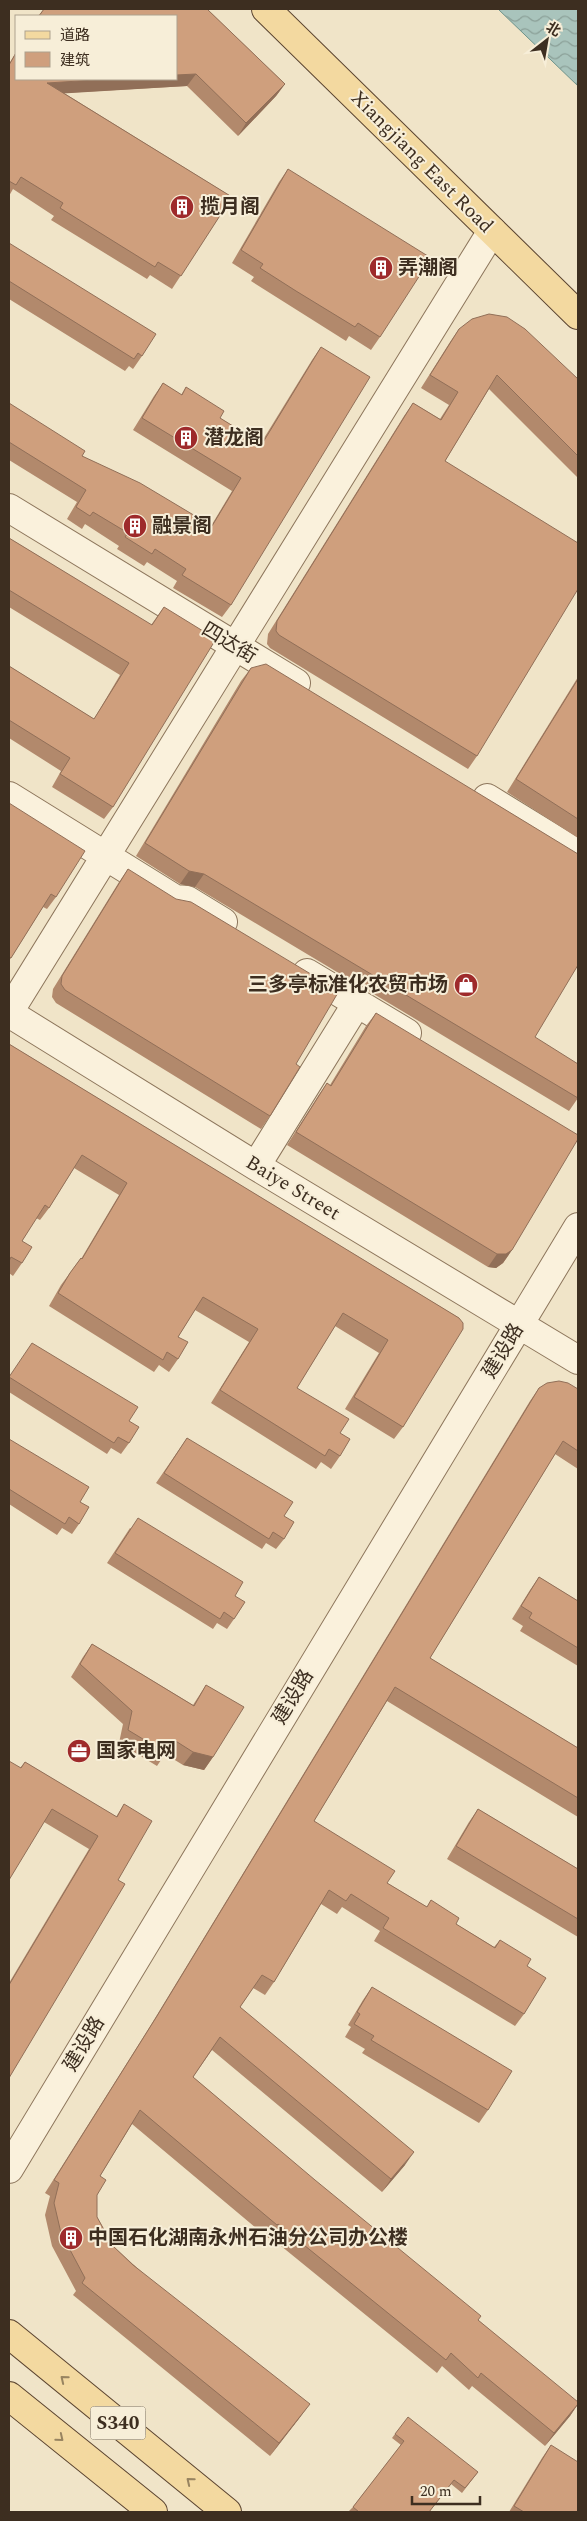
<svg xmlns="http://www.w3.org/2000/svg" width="587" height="2521" font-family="Spectral,'Noto Sans SC',serif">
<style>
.water{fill:url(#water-waves);stroke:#6f938a}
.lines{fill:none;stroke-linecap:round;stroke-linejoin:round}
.minor-casing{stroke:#8d765c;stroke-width:30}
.major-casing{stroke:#5b4430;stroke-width:30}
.minor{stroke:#faf1dc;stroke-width:28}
.major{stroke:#f3d9a0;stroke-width:28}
.wall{fill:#b2896c}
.shaded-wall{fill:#916f58}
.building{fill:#cf9f7d;stroke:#916f58}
.oneway{stroke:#988460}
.labels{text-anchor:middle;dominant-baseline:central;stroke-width:4;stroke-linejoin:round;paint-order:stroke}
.shield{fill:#f7eed8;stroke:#756857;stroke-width:1}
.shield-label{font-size:19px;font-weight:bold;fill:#3d2e20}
.street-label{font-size:20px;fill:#3d2e20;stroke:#f7eed8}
.poi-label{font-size:20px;font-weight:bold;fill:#3d2e20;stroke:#f7eed8;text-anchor:start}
</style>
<defs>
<pattern id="water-waves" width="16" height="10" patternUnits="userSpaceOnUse" patternTransform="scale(1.25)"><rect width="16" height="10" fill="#a9c4bc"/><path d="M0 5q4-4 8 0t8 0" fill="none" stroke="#8ba098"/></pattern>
</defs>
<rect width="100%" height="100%" fill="#f0e4c8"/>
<path class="water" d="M498 9H578V86Z"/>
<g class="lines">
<g class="minor-casing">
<path id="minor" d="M9 508 296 683
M9 796 175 899 187 900 223 922
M487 798 578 854
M307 973 407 1033
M9 1012 492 231
M9 1013 256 1166 578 1360
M256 1166 357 1003
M9 2169 578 1227"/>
</g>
<g class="major-casing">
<path id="major" d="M266 9 578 315
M9 2334 227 2512
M9 2396 153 2512"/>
</g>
<use href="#minor" class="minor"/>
<use href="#major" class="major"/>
</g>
<path class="wall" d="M44 9H207L285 84 276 96 238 136 187 86 64 93 232 197 172 289 150 275 147 279 51 220 54 216 13 189 9 196V64L16 52V79H176V16H38Z
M288 169 380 337 371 350 349 336 346 341 251 281 254 277 232 263 279 182Z
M9 243 142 356 133 369 129 366 125 371 9 299Z
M459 329 578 379V478L489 389 445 461 477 756 468 769 270 648 267 644 268 634 404 416 413 403 440 419 449 405 421 388 450 342Z
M321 347 231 605 222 617 173 588 177 581 147 562 144 566 117 549 119 546 85 524 82 529 67 519 77 502 9 460V403L82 456 211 526 232 491 133 430 154 396 163 383 181 395 186 387 220 418 261 443 312 360Z
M9 538 151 625 164 607 113 807 104 819 52 787 61 771 9 738V666L94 719 120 675 9 607Z
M251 668 535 1037 578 1098 569 1111 195 887 180 884 136 856 241 681Z
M578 677V838L507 792Z
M9 803 56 897 47 909 43 907 9 961Z
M128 869 296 1064 270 1116 261 1129 56 1003 52 997 53 989 119 882Z
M376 1013 512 1250 503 1263 496 1268 488 1267 287 1145 318 1096 327 1083 330 1085 366 1026Z
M9 1044 459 1318 403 1427 394 1439 345 1409 379 1353 335 1326 297 1388 340 1433V1456L331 1469 321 1462 316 1469 211 1403 249 1342 195 1310 178 1337V1359L169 1372 159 1365 154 1372 49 1306 61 1285 81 1258V1259L119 1195 74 1168 49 1208 40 1220 36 1218 22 1241V1263L13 1276 9 1273Z
M9 1377 129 1421V1443L121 1454 111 1448 107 1454 9 1392Z
M539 1388 578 1389V1469L555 1454 430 1658 578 1748V1817L387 1701 314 1821 387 1883 427 1907 431 1900 456 1924 494 1947 500 1940 527 1966 524 2014 515 2026 374 1941 380 1931 342 1907 337 1914 321 1904 274 1982 265 1995 253 1988 240 2007 405 2165 382 2192 212 2050 193 2077 478 2320 578 2404 570 2416 545 2446 472 2386 469 2390 442 2366 437 2373 270 2237 268 2238 132 2124 100 2176 97 2195V2217L113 2246 301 2416 270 2456 73 2295 76 2291 52 2246 45 2215 50 2196 45 2193 149 2028 530 1401Z
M187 1438 284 1516V1539L276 1549 266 1543 262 1549 156 1483Z
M9 1439 80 1502 79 1524 72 1534 62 1528 57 1535 9 1504Z
M130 1528 235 1596 234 1619 227 1629 217 1623 213 1629 107 1563Z
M539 1577 578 1601V1666L520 1631 523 1626 512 1619 530 1590Z
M92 1644 193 1705 206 1685 213 1757 204 1770 183 1765 165 1754 157 1766 119 1743 123 1724 71 1677 83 1657Z
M25 1762 116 1817 124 1804 118 1880 9 2078V1983L89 1849 44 1822 20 1768Z
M478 1809 578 1869V1937L447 1859 469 1822Z
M372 1987 488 2110 479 2123 362 2053 365 2049 345 2037 351 2027 348 2025 363 2000Z
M395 2434 478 2472 462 2493 451 2484 429 2512H350L349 2511 353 2507 401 2445 392 2438Z
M551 2445 578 2512H509L542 2458Z"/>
<path class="shaded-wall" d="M196 74 187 86 38 95 47 83 111 79H176V75Z
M285 84 276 96 238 136 246 123Z
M189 871 204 874 195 887 180 884Z
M512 1250 503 1263 496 1268 488 1267 497 1254Z
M193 1752 213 1757 204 1770 183 1765Z
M414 2152 405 2165 382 2192 391 2179Z
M310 2404 301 2416 270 2456 279 2443Z
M578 2404 570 2416 545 2446 554 2433Z"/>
<path class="building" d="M44 9H207L285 84 246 123 196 74 176 75V16H39Z
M16 53V79H111L47 83 232 197 181 276 158 262 155 267 60 208 63 203 21 177 16 185 9 181V65Z
M288 169 431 258 380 337 358 323 355 327 296 291 260 268 263 264 241 250Z
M9 243 156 334 142 356 138 353 134 359 9 281Z
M489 314 507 317 525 329 578 379V456L497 375 445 461 578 543V589L477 756 279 635 276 631 277 621 413 403 441 420 458 392 430 375 459 329 472 319Z
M321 347 370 377 231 605 182 575 186 569 155 549 152 554 125 537 128 533 93 512 90 516 76 507 86 490 9 442V403L85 451 82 456 140 483 212 526 241 478 142 418 163 383 182 395 186 387 224 411 220 418 262 444Z
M9 538 152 625 164 607 216 639 113 807 60 774 70 758 9 720V666L94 719 129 663 9 590Z
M266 664 578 854V965L535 1037 578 1064V1098L204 874 189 871 145 843 251 668Z
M578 679V819L516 779Z
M9 803 85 851 56 897 51 894 11 958 9 957Z
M128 869 176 899 191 902 339 991 296 1064 300 1067 270 1116 65 990 61 984 62 976Z
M376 1013 578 1135V1139L512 1250 506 1254H497L296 1132 327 1083 331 1086Z
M9 1044 459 1318 463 1323V1329L403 1427 354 1397 388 1340 343 1313 297 1388 349 1419 340 1433 350 1439 340 1456 329 1449 325 1456 220 1390 258 1329 203 1297 178 1337 188 1342 178 1359 167 1352 163 1360 58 1293 70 1273 81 1258 82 1259 127 1183 82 1155 49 1208 45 1205 22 1241 32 1247 22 1263 11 1257 9 1261Z
M32 1343 138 1407 129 1421 139 1427 129 1443 118 1437 114 1443 9 1377Z
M559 1381 568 1383 578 1389V1451L563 1441 430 1658 578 1748V1798L395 1687 314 1821 395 1871 387 1883 427 1907 431 1900 459 1918 456 1924 495 1948 500 1940 531 1959 527 1966 546 1978 524 2014 383 1928 389 1918 351 1894 346 1901 329 1890 274 1982 262 1975 240 2007 414 2152 391 2179 220 2037 193 2077 315 2180 481 2316 478 2320 578 2402V2404L554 2433 481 2373 478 2378 451 2353 446 2360 278 2224 277 2225 140 2110 100 2176 106 2180 97 2195V2217L113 2246 133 2265 310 2404 279 2443 82 2283 85 2278 61 2233 54 2203 59 2183 54 2180 157 2016 539 1388 547 1383Z
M187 1438 293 1502 284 1516 294 1522 284 1539 273 1532 269 1539 164 1473Z
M9 1439 89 1487 80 1502 89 1507 79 1524 69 1517 65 1524 9 1489Z
M138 1518 243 1582 235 1596 245 1602 234 1619 224 1612 220 1619 115 1553Z
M539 1577 578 1601V1648L529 1618 532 1613 521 1606Z
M92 1644 194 1706 206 1685 244 1707 213 1757 193 1752 174 1740 166 1753 128 1730 132 1711 80 1664Z
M9 1761 21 1768 25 1762 117 1817 124 1804 152 1821 118 1880 125 1884 9 2078V1985L98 1836 52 1809 9 1880Z
M478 1809 578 1869V1919L456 1846Z
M372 1987 512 2071 488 2110 371 2040 374 2036 354 2024 360 2014 357 2012Z
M408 2417 478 2472 465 2488 454 2480 429 2512H359L353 2507 404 2441 395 2434Z
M551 2445 578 2462V2512H524L514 2506Z"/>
<defs><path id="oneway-chevron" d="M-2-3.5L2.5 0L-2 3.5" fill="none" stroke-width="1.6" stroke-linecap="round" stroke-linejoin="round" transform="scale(1.25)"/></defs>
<g class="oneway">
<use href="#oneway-chevron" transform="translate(64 2379) rotate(-141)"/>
<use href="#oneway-chevron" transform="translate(60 2438) rotate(39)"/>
<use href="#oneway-chevron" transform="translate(190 2481) rotate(-141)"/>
</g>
<defs>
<g id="building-disc" transform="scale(1.25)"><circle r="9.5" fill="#9e2a2b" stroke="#f7eed8"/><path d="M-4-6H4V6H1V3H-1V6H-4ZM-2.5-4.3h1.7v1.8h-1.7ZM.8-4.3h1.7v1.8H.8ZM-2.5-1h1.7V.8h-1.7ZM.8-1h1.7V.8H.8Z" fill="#fff"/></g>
<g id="shop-disc" transform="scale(1.25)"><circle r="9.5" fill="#9e2a2b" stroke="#f7eed8"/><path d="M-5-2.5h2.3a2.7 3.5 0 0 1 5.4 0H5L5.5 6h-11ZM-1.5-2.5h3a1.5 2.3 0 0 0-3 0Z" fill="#fff"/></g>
<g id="office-disc" transform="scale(1.25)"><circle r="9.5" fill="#9e2a2b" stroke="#f7eed8"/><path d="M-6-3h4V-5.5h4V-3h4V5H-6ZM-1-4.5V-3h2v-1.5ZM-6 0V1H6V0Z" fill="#fff"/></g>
</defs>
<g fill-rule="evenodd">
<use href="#building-disc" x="182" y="207"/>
<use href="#building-disc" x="381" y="268"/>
<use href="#building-disc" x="186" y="438"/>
<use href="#building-disc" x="135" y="526"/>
<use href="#shop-disc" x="466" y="985"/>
<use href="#office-disc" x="79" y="1751"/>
<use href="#building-disc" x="71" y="2238"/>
</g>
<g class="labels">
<rect class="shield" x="90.5" y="2406.5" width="55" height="33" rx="4"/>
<g class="shield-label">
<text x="118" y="2423">S340</text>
</g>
<g class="street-label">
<text transform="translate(422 162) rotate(45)">Xiangjiang East Road</text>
<text transform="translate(229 643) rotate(31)">四达街</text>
<text transform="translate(293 1188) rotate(31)">Baiye Street</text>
<text transform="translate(503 1351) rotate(-59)">建设路</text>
<text transform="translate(293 1697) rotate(-59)">建设路</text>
<text transform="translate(84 2044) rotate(-59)">建设路</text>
</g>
<g class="poi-label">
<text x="200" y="207">揽月阁</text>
<text x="398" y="268">弄潮阁</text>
<text x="204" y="438">潜龙阁</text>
<text x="152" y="526">融景阁</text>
<text x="448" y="985" text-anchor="end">三多亭标准化农贸市场</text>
<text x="96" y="1751">国家电网</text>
<text x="88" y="2238">中国石化湖南永州石油分公司办公楼</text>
</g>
</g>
<rect width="587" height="2521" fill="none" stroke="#3d2e20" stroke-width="20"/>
<rect x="15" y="15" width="162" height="65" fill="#f7eed8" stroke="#ada18e"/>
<rect x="25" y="31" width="25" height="8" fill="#f3d9a0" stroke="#ada18e"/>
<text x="60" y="40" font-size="15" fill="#3d2e20">道路</text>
<rect x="25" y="52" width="25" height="15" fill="#cf9f7d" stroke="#ada18e"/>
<text x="60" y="65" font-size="15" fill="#3d2e20">建筑</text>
<g transform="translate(547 40) rotate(31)" stroke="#f7eed8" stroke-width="4" paint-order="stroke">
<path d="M0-4L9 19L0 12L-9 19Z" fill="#3d2e20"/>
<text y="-8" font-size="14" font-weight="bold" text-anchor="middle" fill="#3d2e20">北</text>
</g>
<path d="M412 2496v8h68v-8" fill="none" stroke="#3d2e20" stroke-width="2.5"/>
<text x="420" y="2496" font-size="15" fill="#3d2e20" stroke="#f7eed8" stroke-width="4" paint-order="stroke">20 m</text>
</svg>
